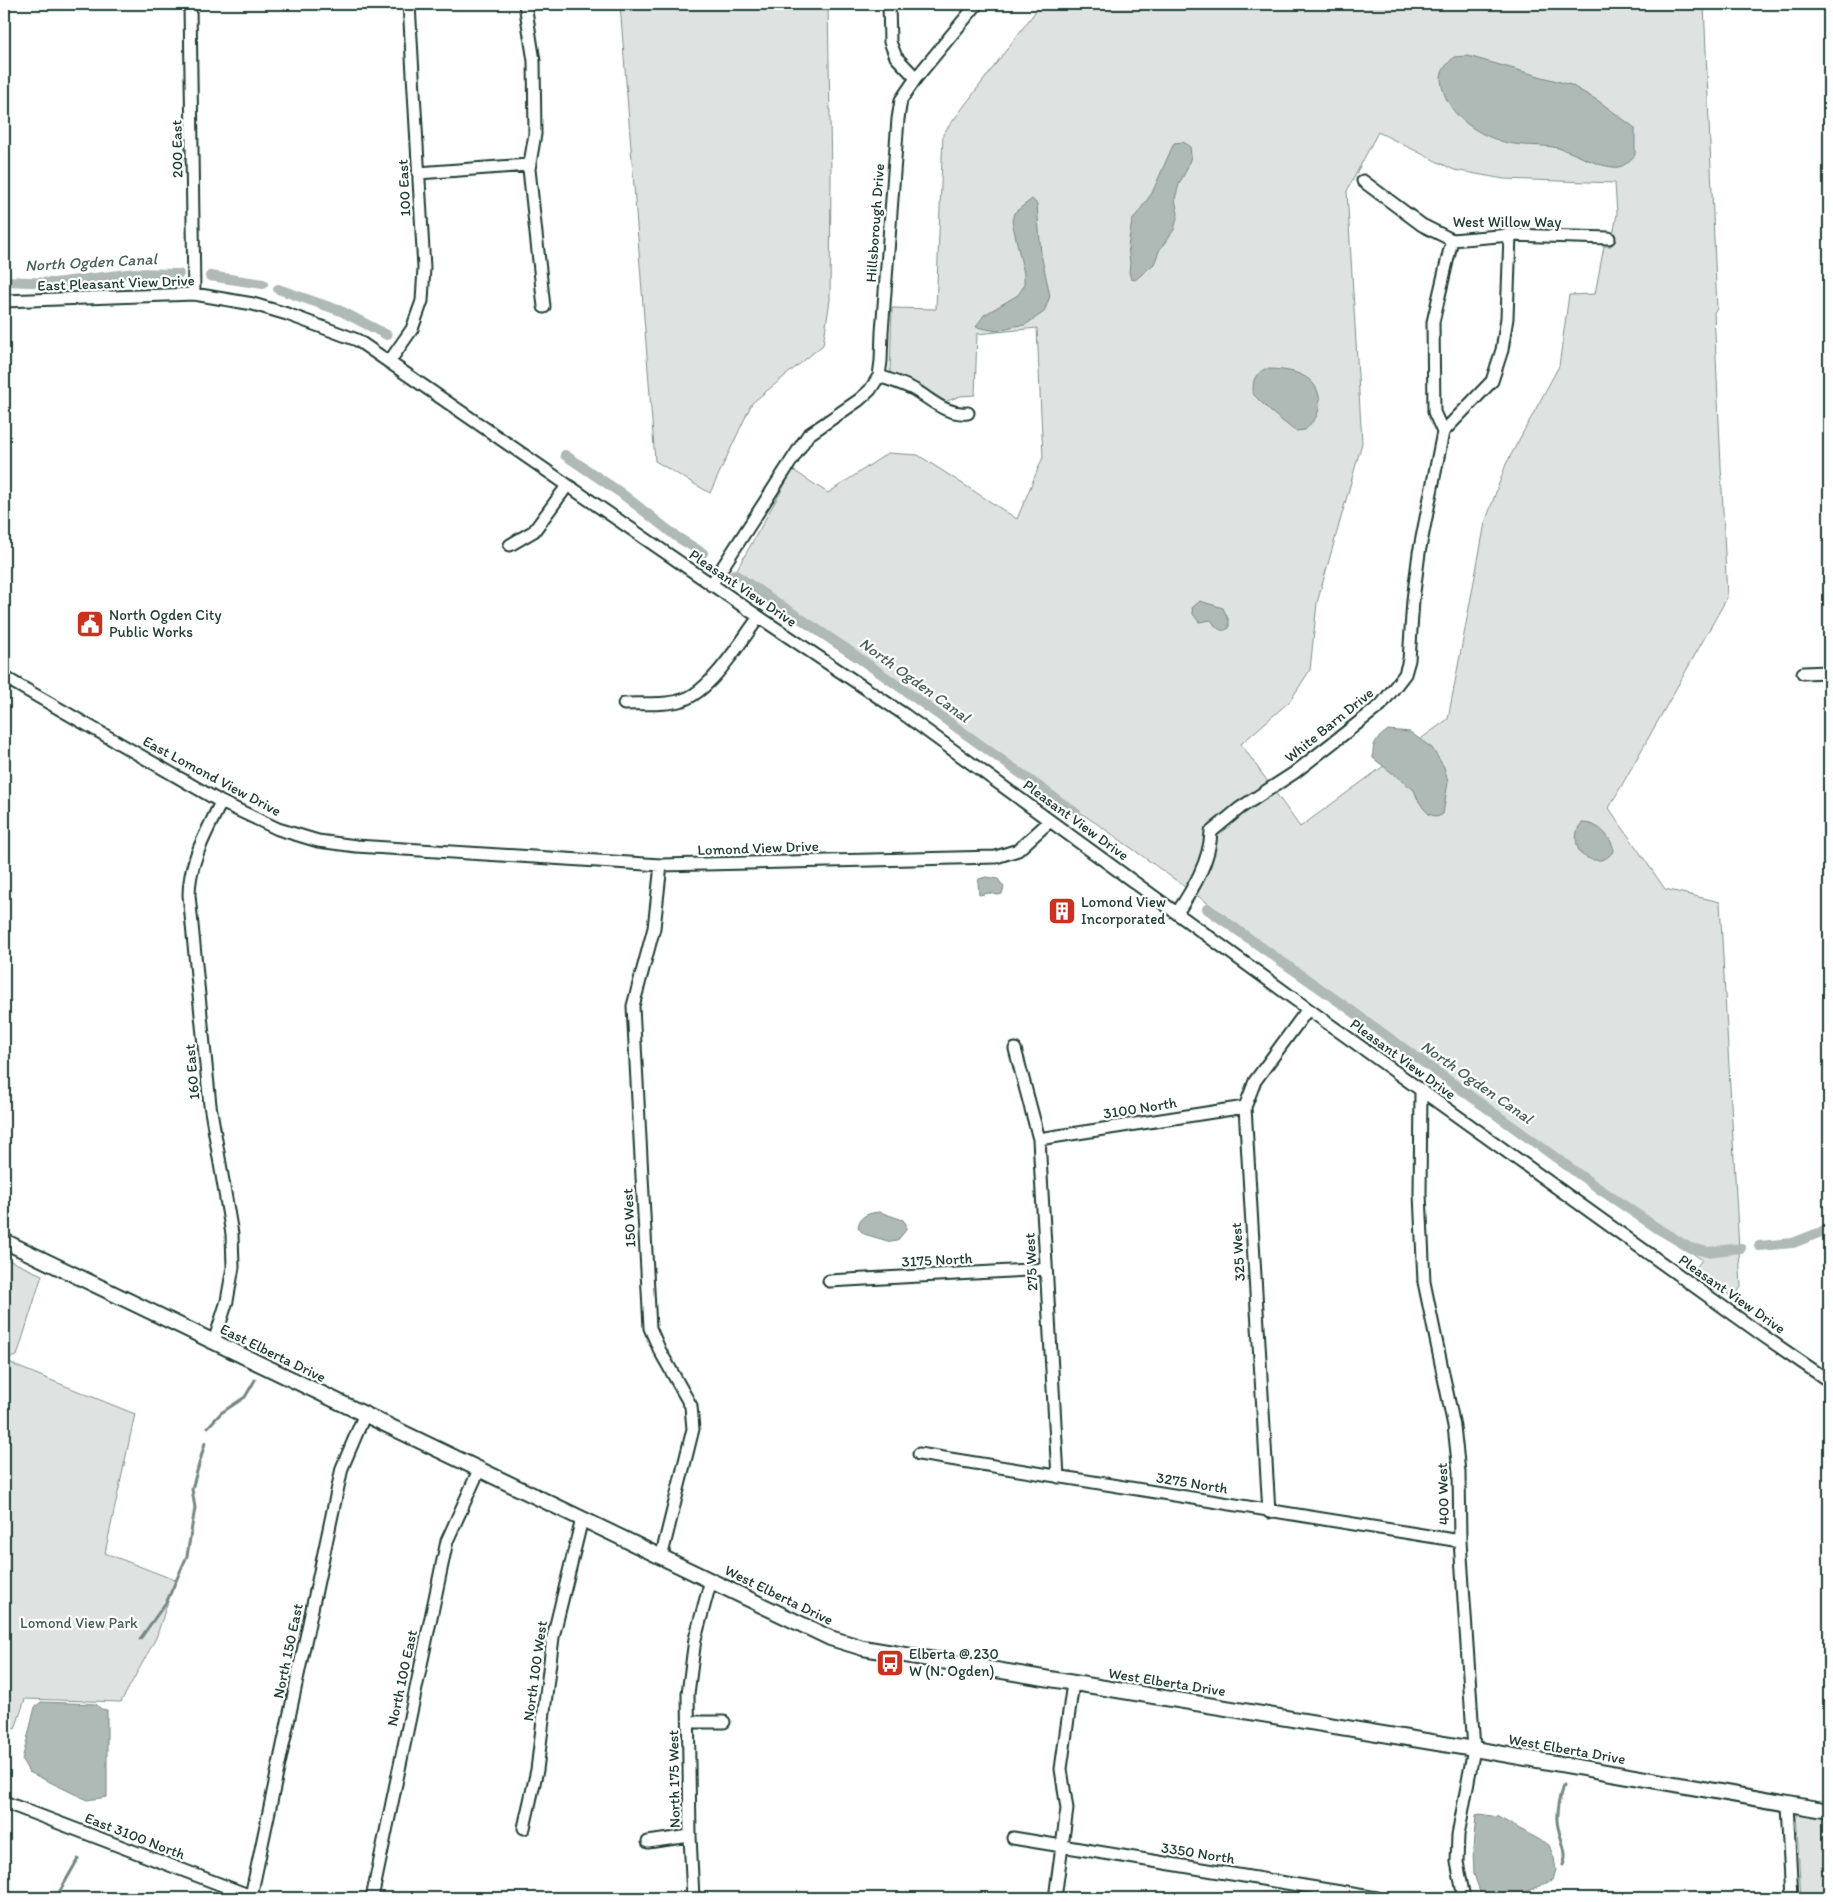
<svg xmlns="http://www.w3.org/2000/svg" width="1833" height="1902" font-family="Itim,sans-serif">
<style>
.green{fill:#dee3e2;stroke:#7e908b;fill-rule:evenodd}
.water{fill:#afbab7;stroke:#758883}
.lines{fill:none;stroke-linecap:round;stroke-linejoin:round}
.stream{stroke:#758883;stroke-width:3}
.canal{stroke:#afbab7;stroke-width:10}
.minor-casing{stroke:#1f3d34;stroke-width:15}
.major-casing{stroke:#1f3d34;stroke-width:18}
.minor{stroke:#fff;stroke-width:11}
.major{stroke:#fff;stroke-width:14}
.labels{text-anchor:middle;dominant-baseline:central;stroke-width:4.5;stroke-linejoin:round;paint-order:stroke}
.street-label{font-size:15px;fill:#1f3d34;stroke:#fff}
.poi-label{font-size:15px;fill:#1f3d34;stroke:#fff;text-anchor:start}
.park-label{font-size:15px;fill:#455e57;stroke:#fff}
.water-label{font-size:16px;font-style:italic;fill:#4a625b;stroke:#fff}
</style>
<rect width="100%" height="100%" fill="#fff"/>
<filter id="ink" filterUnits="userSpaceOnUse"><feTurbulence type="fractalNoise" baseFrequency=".02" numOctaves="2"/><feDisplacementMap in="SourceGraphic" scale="10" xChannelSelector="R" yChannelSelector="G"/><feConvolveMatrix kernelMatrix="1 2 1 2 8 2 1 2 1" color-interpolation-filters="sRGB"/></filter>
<g filter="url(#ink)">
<path class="green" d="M620 4H828L831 175 830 300 823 345 752 403 710 493 655 461Z
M1041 4H1704L1717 309 1714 312 1727 598 1609 808 1665 889 1720 902 1741 1287 1733 1298 1694 1270 1702 1260 1109 832 732 578 793 470 828 493 888 453 918 455 1017 519 1043 457 1037 328 977 334 975 395 960 396 945 402 912 381 890 373 892 308 936 309 943 134ZM1378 132 1454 170 1504 179 1615 183 1617 214 1611 246H1604L1595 294 1569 295 1559 366 1506 464 1485 523 1448 719 1300 827 1241 744 1290 701 1310 670 1317 603 1362 443 1347 191Z
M4 1258 42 1275 17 1356 7 1358V1360L16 1366 135 1414 105 1553 175 1580 156 1638 121 1702 25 1699 15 1729 4 1725Z
M1796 1813 1829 1818V1898H1801Z"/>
<path class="water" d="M1468 56 1571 85 1600 102 1635 128V155C1629 162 1622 169 1612 167 1594 165 1576 153 1558 148 1541 144 1522 147 1504 142 1479 135 1453 119 1444 93 1438 75 1441 70 1454 57Z
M1183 142 1190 146 1191 156 1187 169 1179 184 1175 199 1178 214 1174 230 1160 249 1154 264 1135 280 1131 279 1129 272 1130 263 1128 247 1132 221 1152 193 1174 143Z
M1032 199 1037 204 1041 254 1050 296 1044 312 1025 325 1014 326 997 331 976 327 984 315 1018 295 1024 286V274L1012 221 1014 213Z
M1265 369C1286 369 1314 372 1319 396 1320 402 1320 408 1317 415 1315 420 1309 425 1305 430L1295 431 1271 412 1253 394C1253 382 1253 375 1265 369Z
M1200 601 1223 608 1229 621V628C1220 634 1216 627 1211 620L1199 622 1193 614 1192 608Z
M1388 730 1410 732 1432 748 1444 767 1448 782 1443 814 1437 817 1429 814 1424 809 1418 800 1414 790 1373 758C1372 743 1376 739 1388 730Z
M1582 823C1598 823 1610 835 1614 850 1606 863 1593 863 1581 854 1575 846 1574 830 1582 823Z
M986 877 998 879 1004 887 1002 894 998 895 989 893 979 895 978 883 979 879Z
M880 1212 903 1220 906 1224V1230L897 1241 891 1242 864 1234 858 1228C859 1215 869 1213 880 1212Z
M41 1702 96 1704 101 1709 107 1710V1797L87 1800 29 1772 22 1760 35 1707Z
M1480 1814 1498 1817 1549 1845 1554 1858 1556 1870 1553 1880 1511 1898H1482L1474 1874 1473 1849 1476 1815Z"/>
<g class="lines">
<path class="stream" d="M208 1427 221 1413 245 1397 255 1380
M140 1639 167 1601 187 1556 195 1508 192 1489 205 1443
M1563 1785C1560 1796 1556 1808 1557 1820 1557 1834 1570 1852 1563 1865
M56 1898 78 1859"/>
<path class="canal" d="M210 276 263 284
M4 281 54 283 135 273 179 274
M278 289 341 311 387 335
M565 455 621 493 677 537 703 553
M734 574 848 650 1076 813
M1207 909 1345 1006 1598 1188 1660 1230 1690 1248 1708 1252 1741 1248
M1759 1246 1793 1243 1826 1230"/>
<g class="minor-casing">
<path id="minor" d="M190 4 194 294
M525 4 534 61 535 134 529 169 544 307
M889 4 890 42 896 57 916 78
M418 173 528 165
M1363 181 1422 225 1452 240 1510 235 1609 238
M4 301 194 294 253 304 287 314 357 340 759 617 905 715 1308 1009 1765 1337 1829 1381
M389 362 412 329 422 301 424 268 409 4
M879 376C890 380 904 384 915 390 933 401 946 415 968 413
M1443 432 1434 412 1433 322 1452 240
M510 545 534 531 567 486
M711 585 808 435 859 400 870 390 879 376 881 361 882 332 898 119 901 100 916 78 977 4
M1803 673 1829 672
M4 677 221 802 278 829 318 841 356 846 661 865 996 857 1018 850 1050 821
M624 704C643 703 667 706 685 699 712 689 741 641 759 617
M661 865 654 928 633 1006 650 1328 660 1351 691 1406 693 1429 661 1558
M1177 913C1193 889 1210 861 1211 832L1240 808 1294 773 1381 705 1405 674 1409 660 1413 600 1419 553 1443 432 1492 381 1502 350 1507 318 1510 235
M1015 1049 1039 1139 1058 1477
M1421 1090 1420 1194 1424 1282 1454 1426 1459 1472 1460 1541 1474 1749 1458 1835 1457 1862 1464 1898
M1039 1139 1245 1107
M829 1281 1046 1269
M214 1342 227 1301 233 1267 232 1234 210 1105 189 895C189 861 207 832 221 802
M919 1454 1460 1541
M1269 1512 1245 1107 1255 1081 1308 1009
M689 1722H724
M4 1802 256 1898
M1787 1805 1792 1898
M524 1828 537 1770 553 1637 582 1519
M1013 1838 1377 1898
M648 1842 690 1836
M251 1896 342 1468 364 1416
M372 1898 447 1541 479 1470
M693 1898 690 1836 688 1694 695 1639 711 1580
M1055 1898 1067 1809 1061 1769 1073 1683"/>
</g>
<g class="major-casing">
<path id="major" d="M4 1241 830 1638 863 1648 1474 1749 1829 1811"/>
</g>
<use href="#minor" class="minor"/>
<use href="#major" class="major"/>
</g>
</g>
<defs>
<g id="civic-square" transform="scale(1.4375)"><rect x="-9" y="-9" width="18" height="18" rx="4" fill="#c8321e" stroke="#fff"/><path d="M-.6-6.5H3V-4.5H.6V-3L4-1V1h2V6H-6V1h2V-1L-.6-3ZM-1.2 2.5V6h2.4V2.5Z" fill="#fff"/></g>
<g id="building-square" transform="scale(1.4375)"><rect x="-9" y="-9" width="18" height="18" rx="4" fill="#c8321e" stroke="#fff"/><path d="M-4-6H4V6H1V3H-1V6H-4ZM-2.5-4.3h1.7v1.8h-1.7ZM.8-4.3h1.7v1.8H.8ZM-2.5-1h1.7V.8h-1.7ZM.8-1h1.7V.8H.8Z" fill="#fff"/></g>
<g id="bus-square" transform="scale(1.4375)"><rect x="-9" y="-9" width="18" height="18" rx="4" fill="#c8321e" stroke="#fff"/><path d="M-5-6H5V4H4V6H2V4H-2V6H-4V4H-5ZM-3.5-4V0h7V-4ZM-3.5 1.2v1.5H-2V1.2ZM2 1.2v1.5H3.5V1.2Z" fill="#fff"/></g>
</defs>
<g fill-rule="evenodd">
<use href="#civic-square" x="90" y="624"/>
<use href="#building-square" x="1062" y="911"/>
<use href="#bus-square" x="890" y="1663"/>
</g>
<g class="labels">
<g class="street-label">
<text transform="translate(177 149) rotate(-91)">200 East</text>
<text transform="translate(404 188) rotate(-93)">100 East</text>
<text x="1507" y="222">West Willow Way</text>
<text transform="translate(875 223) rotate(-86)">Hillsborough Drive</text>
<text transform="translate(116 283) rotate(-2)">East Pleasant View Drive</text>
<text transform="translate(743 588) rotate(34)">Pleasant View Drive</text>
<text transform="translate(1329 725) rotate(-39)">White Barn Drive</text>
<text transform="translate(212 776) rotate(28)">East Lomond View Drive</text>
<text transform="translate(1076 820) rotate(36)">Pleasant View Drive</text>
<text transform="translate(758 848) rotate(-2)">Lomond View Drive</text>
<text transform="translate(1403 1059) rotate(36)">Pleasant View Drive</text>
<text transform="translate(192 1072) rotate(-95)">160 East</text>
<text transform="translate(1140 1108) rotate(-9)">3100 North</text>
<text transform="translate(629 1218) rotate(-93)">150 West</text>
<text transform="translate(1238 1252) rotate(-94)">325 West</text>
<text transform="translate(937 1260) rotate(-3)">3175 North</text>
<text transform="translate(1031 1262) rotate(-93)">275 West</text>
<text transform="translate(1732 1294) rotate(35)">Pleasant View Drive</text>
<text transform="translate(273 1353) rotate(26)">East Elberta Drive</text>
<text transform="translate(1192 1483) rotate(9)">3275 North</text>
<text transform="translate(1443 1494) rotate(-92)">400 West</text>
<text transform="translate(779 1595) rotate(26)">West Elberta Drive</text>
<text transform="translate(288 1651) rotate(-78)">North 150 East</text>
<text transform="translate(535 1671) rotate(-82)">North 100 West</text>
<text transform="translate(402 1678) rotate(-78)">North 100 East</text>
<text transform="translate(1167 1682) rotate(9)">West Elberta Drive</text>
<text transform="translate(1567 1749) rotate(10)">West Elberta Drive</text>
<text transform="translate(674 1779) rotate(-91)">North 175 West</text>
<text transform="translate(135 1836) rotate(21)">East 3100 North</text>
<text transform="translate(1198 1853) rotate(9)">3350 North</text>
</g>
<g class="poi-label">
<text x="109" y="615">North Ogden City<tspan x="109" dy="17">Public Works</tspan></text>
<text x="1081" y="902">Lomond View<tspan x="1081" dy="17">Incorporated</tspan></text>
<text x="909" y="1654">Elberta @ 230<tspan x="909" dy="17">W (N. Ogden)</tspan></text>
</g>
<g class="park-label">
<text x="79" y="1623">Lomond View Park</text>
</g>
<g class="water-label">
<text transform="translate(91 262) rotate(-3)">North Ogden Canal</text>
<text transform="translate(915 680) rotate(36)">North Ogden Canal</text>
<text transform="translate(1477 1082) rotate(35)">North Ogden Canal</text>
</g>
</g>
<rect width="1833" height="1902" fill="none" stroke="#fff" stroke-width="20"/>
<rect x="10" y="10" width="1813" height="1882" fill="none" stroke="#1f3d34" stroke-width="2" filter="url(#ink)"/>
</svg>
